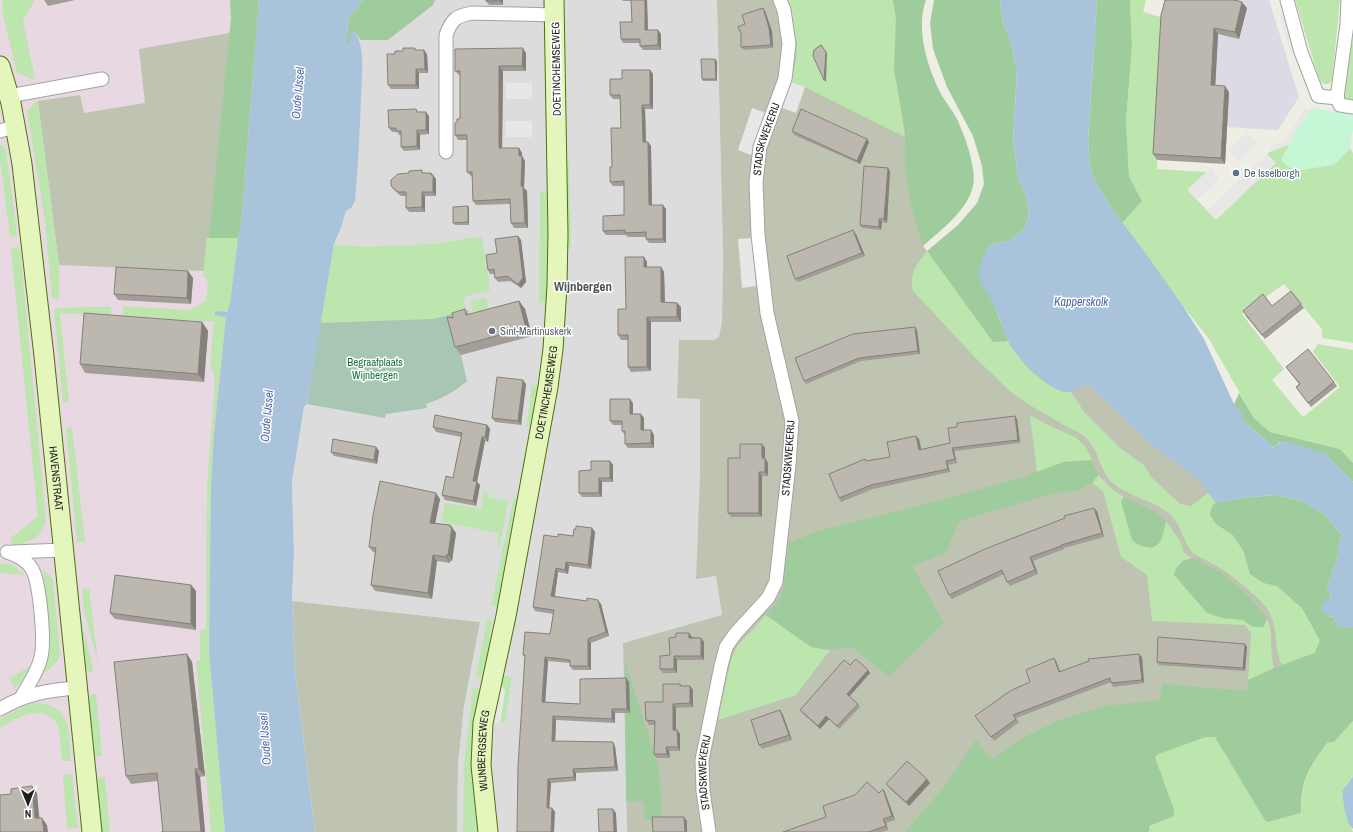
<svg xmlns="http://www.w3.org/2000/svg" width="1353" height="832" font-family="'Archivo Narrow',sans-serif">
<style>
.residential{fill:#dddcdc}
.industrial{fill:#e8d8e1}
.construction{fill:#bfc3b1}
.grass{fill:#bce6ae}
.forest{fill:#9fcc9d}
.cemetery{fill:#a8c6b4}
.park{fill:#c5f6d5}
.parking{fill:#e7e7e7}
.plaza{fill:#dcdae5}
.water{fill:#a8c3da}
.lines{fill:none;stroke-linecap:round;stroke-linejoin:round}
.street-casing{stroke:#a3a3a3;stroke-width:15}
.secondary-casing{stroke:#4d700b;stroke-width:21}
.street{stroke:#fff;stroke-width:13}
.secondary{stroke:#e5f6bd;stroke-width:19}
.wall{fill:#a29d96}
.shaded-wall{fill:#84807a}
.building{fill:#bcb7af;stroke:#84807a}
.service-dot{fill:#5c6f8a;stroke:#fff;stroke-width:1.5}
.worship-dot{fill:#6b7280;stroke:#fff;stroke-width:1.5}
.labels{text-anchor:middle;dominant-baseline:central;stroke-width:3;stroke-linejoin:round;paint-order:stroke}
.street-label{font-size:11px;fill:#1f1f1f;stroke:#fff}
.service-label{font-size:11px;fill:#4e5e75;stroke:#fff;text-anchor:start}
.worship-label{font-size:11px;fill:#5b616d;stroke:#fff;text-anchor:start}
.park-label{font-size:11px;fill:#127733;stroke:#fff}
.water-label{font-size:12px;font-style:italic;fill:#5068a9;stroke:#fff}
.quarter-label{font-size:13px;font-weight:bold;fill:#525252;stroke:#fff}
</style>
<rect width="100%" height="100%" fill="#efeee5"/>
<path class="residential" d="M363 0H717L723 256 722 321 719 338 714 340H679L677 398H700V470L696 578 716 576 722 615 623 643 627 832H457L458 764 464 706 480 622 292 601 294 552 292 481 304 407 307 404 334 244 341 228 346 211Z"/>
<path class="industrial" d="M0 0H307L271 832H0Z"/>
<path class="construction" d="M717 0H921L915 25 923 246 993 342 1008 341 1060 390 1097 375 1293 563 1336 656 1214 758 1026 832H627L623 643 722 615 716 576 696 579 700 470V399L677 398 679 340H714L719 337 722 321 723 256Z
M257 28 238 238H207L204 271 59 265 38 101 80 95 84 113 145 103 139 49Z
M292 601 480 622 464 706 458 764 457 832H315L295 670Z"/>
<path class="grass" d="M2 0H35L23 20 35 79H31L17 72 3 16Z
M787 0H893L896 18 895 70 905 137 805 87 791 82 796 59 797 44Z
M1130 0H1146L1143 12 1164 18 1157 169 1206 172 1188 190 1216 220 1275 163 1267 154 1269 152 1288 145 1290 143 1281 161 1334 165 1350 148 1353 153V343L1322 338V329L1284 284 1242 314 1284 369 1272 380 1303 417 1340 387 1313 352 1318 344 1353 350V463L1340 449 1270 432 1254 418 1209 339 1183 306 1122 223 1142 201 1129 176 1126 121 1132 47Z
M1295 0H1340L1332 80 1329 84H1324L1321 82 1318 75Z
M1353 35V103L1347 101 1344 96V91Z
M36 101H38L59 265V300L52 298 45 221 27 111Z
M0 145 4 146 6 151 16 225 17 236 10 237 0 159Z
M564 164H569L571 248 565 247Z
M540 191H549V300L539 304Z
M482 236 490 290 463 297 466 310 433 319 436 331 320 323 334 244 363 247 433 244Z
M207 238H238L230 304 227 312 215 311V315L226 317 214 433 211 486 209 651 225 832H211L196 661 200 660V630L206 629 207 486 215 381 210 363 214 322 123 316V306L190 310 206 301 208 280 203 276Z
M18 247 20 249 46 519C43 538 28 544 11 545V538L38 516 11 249Z
M927 251 993 342 1008 341C1013 348 1017 355 1022 361 1033 374 1054 392 1071 392L1085 413 1121 449 1144 465 1152 478 1180 504 1191 506 1208 493 1216 503 1212 506 1217 524 1233 535 1244 552 1250 574 1264 583 1277 586 1302 608 1320 640 1315 653 1282 665C1273 647 1279 629 1268 610 1262 600 1231 574 1220 568 1212 563 1202 559 1194 554 1186 548 1181 527 1173 517 1159 502 1132 498 1115 485 1100 474 1100 452 1087 439 1081 433 1071 429 1064 425 1047 415 1030 406 1015 395 1005 388 997 378 988 370 962 345 938 317 913 291 908 275 918 262 927 251Z
M486 297 490 312 474 316 470 301Z
M89 307H111V315L60 313 69 402H63L54 310 60 308Z
M532 385 537 386 540 389 534 425 526 427Z
M1030 415 1048 425 1075 437 1085 446 1092 460 1064 462 1037 472Z
M72 427 85 542H77L66 428Z
M1098 475 1112 489 1124 497 1121 502 1161 540 1166 521 1180 541 1184 553 1192 558 1182 561 1223 618 1243 620 1253 627H1263L1267 619C1273 631 1270 642 1272 655 1272 659 1273 664 1274 668L1248 680 1251 633 1245 625 1152 621 1147 575 1121 557 1103 491 1092 483Z
M484 491 488 492 487 497 508 501 500 546H497L499 533 441 522 445 503 481 509Z
M514 496 520 502 501 608 491 605Z
M0 563 11 564 25 575 0 573Z
M43 569 50 575 53 581 60 654C57 663 52 668 43 673L50 646Z
M89 588 98 663 84 610 82 589Z
M78 609 91 660 93 672H89L84 668Z
M766 615 811 647 830 650 796 695 718 720 731 660 737 646Z
M487 620 492 621 489 638 493 645 487 672 479 677 476 676Z
M30 666 20 684 15 688 9 679Z
M501 676 512 677 505 723H500L505 691 500 683Z
M473 687 480 689 482 694 481 832H463L464 765Z
M92 694H96L102 756 96 757 92 754 87 700Z
M33 703C73 704 68 730 71 761H62C61 749 61 736 57 724 56 721 53 720 51 718 35 705 14 720 0 728V719L19 708Z
M1353 721V777L1342 791 1346 814 1353 832H1149L1150 827 1174 815V809L1155 758 1156 755 1205 737H1215L1265 821 1268 822 1301 813C1301 781 1309 768 1327 743L1334 742Z
M72 774 78 828 67 829 63 775Z
M105 777 110 832H102L100 830 95 783 99 778Z"/>
<path class="forest" d="M230 0H259L241 227 238 238H209L231 18Z
M363 0H435L433 5 388 40H360L356 32 349 45 347 46V33L349 16 356 10 360 3Z
M893 0H926C916 28 926 62 938 88 943 99 951 108 957 119 963 132 968 145 971 159 973 168 975 177 973 186 968 210 941 230 923 246L911 206 905 165V129L894 70 896 18Z
M934 0H1000L1003 21 1011 43 1017 70 1013 141 1018 178 1027 198 1029 215 1025 228 1011 240 989 245 996 309 1008 341 993 342 927 251 958 225 977 203 984 184 982 166 973 136 947 87 933 49 930 23Z
M1097 0H1130L1132 47 1126 121 1129 176 1142 201 1122 223 1110 206 1095 182 1090 167 1088 143Z
M1239 393 1254 418 1270 432 1340 449 1353 463V482L1325 454 1280 442 1275 447 1271 446 1266 440 1243 421 1234 404Z
M1092 460 1098 475 1092 483 1079 490 1052 494 959 521 946 553 912 566 944 623 889 676 852 647 830 650 811 647 766 615 777 603 783 589 789 543 818 531 915 507 1021 478 1064 462Z
M1276 495 1303 501 1325 515 1342 535 1338 547V556L1327 588 1331 594 1330 598 1326 600 1328 616 1333 617 1338 626 1353 628V721L1334 742 1327 743C1309 768 1300 781 1301 813L1268 822 1265 821 1215 737H1205L1156 755 1155 758 1174 809V816L1150 826 1149 832H905L945 786 976 740 992 760 1017 741 1059 720 1104 706 1160 700 1162 684 1247 691 1248 680 1282 665 1315 653 1320 640 1302 608 1277 586 1264 583 1250 574 1244 552 1233 535 1216 524 1210 515 1212 506 1216 503 1241 498Z
M1124 497 1156 512 1166 521C1163 533 1162 551 1146 547 1140 545 1136 544 1132 540L1121 502Z
M1192 558C1200 562 1209 566 1217 571 1237 582 1254 601 1267 619L1263 627H1253L1243 620 1223 618 1207 613 1174 575C1176 565 1182 561 1192 558Z
M625 662 659 768 662 817 645 820 644 801 626 802Z"/>
<path class="cemetery" d="M468 310 470 317 461 355 467 381C453 393 443 398 426 404L427 408 386 414 385 418 307 404 320 323 433 319Z"/>
<path class="park" d="M1312 108 1353 114V128L1350 148 1334 165 1294 171 1281 161 1290 143 1309 111Z"/>
<path class="parking" d="M1283 14 1296 55 1292 56 1279 15Z
M791 82 805 87 796 113 782 108Z
M506 83H532V99H506Z
M752 108 766 113 751 155 738 150Z
M1305 108 1309 111 1288 145 1271 151 1269 146 1285 141Z
M506 121H532V137H506Z
M1247 133 1257 143 1238 161 1228 150Z
M1267 154 1276 163 1216 220 1207 211Z
M1211 168 1220 179 1197 200 1187 190Z
M752 238 756 286 742 288 738 239Z
M500 683 505 691 500 723H492Z"/>
<path class="plaza" d="M1226 0H1269L1299 97 1278 130 1227 127 1229 93 1215 92 1218 34 1239 38 1246 8 1225 3Z"/>
<path class="water" d="M259 0H363L360 3 356 10 349 16 347 33V46L349 45 351 33 356 32C365 52 362 73 361 95 360 130 358 166 355 201L351 208 346 211 341 228 334 244 307 404 304 407 292 481 294 552 292 601 295 670 315 832H225L209 651 211 486 214 433 226 317 215 315V311L227 312 230 304 238 238 241 227Z
M1000 0H1097L1088 143 1090 167 1095 182 1110 206 1144 251 1183 306 1204 339 1234 404 1244 416 1243 421 1266 440 1273 447C1278 446 1280 441 1286 441L1325 454 1353 482V628L1338 627 1333 617C1326 615 1322 613 1321 605L1326 600 1330 598 1331 594 1327 588 1338 556V547L1342 535 1325 515 1303 501 1276 495 1241 498 1216 503 1198 479 1153 446 1089 385C1081 387 1069 394 1063 392 1044 386 1017 358 1008 341 1003 330 1000 317 995 307 991 299 981 284 979 277 978 268 985 253 989 245L1011 240 1025 228 1029 215 1027 198 1018 178 1013 141 1017 70 1011 43 1003 21Z
M1353 777V829C1344 820 1344 803 1342 791Z"/>
<g class="lines">
<g class="street-casing">
<g id="street">
<path d="M1287 0 1301 52 1318 96 1337 98 1347 24 1348 0"/>
<path d="M9 96 102 79"/>
<path d="M1337 98 1340 105 1353 107"/>
<path d="M0 131 16 126"/>
<path d="M446 152V35C452 19 456 16 472 13L555 15"/>
<path d="M7 552C17 556 26 559 32 569 40 583 45 641 41 657 38 672 28 685 21 698"/>
<path d="M12 552 64 550"/>
<path d="M0 709C25 694 48 690 77 688"/>
<path id="s1" d="M709 832 703 791 702 760 721 666 726 647 735 634 768 598 776 582 789 465 792 421 767 313 758 235 756 182 760 147 785 79 789 44 784 10 780 0"/>
</g>
</g>
<g class="secondary-casing">
<g id="secondary">
<path id="s2" d="M0 66 11 103 22 164 44 356 92 832"/>
<path id="s3" d="M488 832 481 765 483 723 506 616 548 387 553 349 557 286 558 234 554 0"/>
</g>
</g>
<use href="#street" class="street"/>
<use href="#secondary" class="secondary"/>
</g>
<path class="wall" d="M44 0H75L48 6Z
M486 0H503V5H489L486 1Z
M622 0H647L648 30 661 34V50H643L640 46V43H623L621 39 632 22 631 1H623Z
M1247 8 1239 39 1218 34 1215 86 1229 92 1225 164 1157 160 1153 154 1161 15Z
M765 11 772 31 773 48 744 50 741 47 745 24Z
M417 50 427 54 428 73H419V89H391L388 85 395 54Z
M526 53V71H503L502 148H519L522 153V156L525 161 524 188 527 191 528 228H514L511 223 510 204 476 205 473 201 472 176H471L467 172V140H458L455 135 457 122 460 119V75H459L455 71Z
M717 61V81H703L702 79Z
M650 70 653 74V109H645L646 142H648L651 146 652 205 666 209V243H649L646 239V237H628L626 235H606L603 231 624 215V186H613L610 182 621 128 620 99H613L610 95 622 79Z
M416 109 418 112 429 116V134L420 135V150L404 151 401 147V135H399L397 132H392L389 128Z
M792 131 869 142 860 164 794 135Z
M890 171 887 223 882 222 881 230 862 228 860 225Z
M424 173H431L436 179V196H425V212H409L406 208V196H401L394 190 391 186Z
M469 208V225H455L453 223Z
M856 234 865 256 798 282 795 279Z
M518 236 521 240 526 282 521 288 510 281 498 282 495 278 494 274H490L488 270 497 253Z
M644 257 647 262V267H661L664 272 665 302 677 303 681 307V322H651V371L631 372 628 367V340H621L618 335Z
M188 271 193 278 191 304 118 300 114 294Z
M519 301 525 309 532 336 461 355 455 347 453 318 465 309 468 315Z
M1301 304 1304 308 1265 339 1245 315 1272 306Z
M202 322 208 331 204 382 85 373 80 364Z
M915 327 917 330 920 354 861 361 806 384 804 381Z
M1286 367 1334 382 1337 386 1311 407 1296 387 1299 384Z
M526 384 521 425 495 422 492 418Z
M633 403V414H641L644 418V430H651L654 435V448H628L625 444V435L622 431V425H613L610 421Z
M1017 419 1020 443 954 451 957 463 948 465 950 472 873 489 841 502 839 498 867 461 890 457 919 439 921 450 950 443 957 427Z
M487 425 490 429 488 442 485 441 477 482 480 485 476 506 445 500 442 495 453 478 461 437 436 432 433 427Z
M762 444 765 448V458L768 463V476H762V517H731L728 513 740 458Z
M376 447 379 451 377 464 334 456 331 452Z
M610 461 613 465V482H602V497H582L579 493 591 470Z
M440 499 435 523 450 525 456 533 452 561H450V563L437 561 432 599 375 591 371 585 375 553 373 552 369 547Z
M1097 511 1104 537 1064 548V549L1033 561 1038 574 1010 586 1007 582 1004 574 952 599 949 595Z
M592 528 595 532 591 569 569 566 568 574 558 572 555 596 601 604 609 636 591 643V670H573L570 666V663L548 661 545 702 580 704 626 678 629 682 630 713H615V723L556 720 555 741 615 746 618 771 576 773V781L551 783 549 808H552L555 812 517 832 525 657 523 655 550 634 553 614 535 611 533 607 558 537 573 536 576 529Z
M191 585 196 591V630L115 619 110 613Z
M692 637 701 638 704 642V660H677V673H663L660 669Z
M1247 647 1245 671 1159 665 1157 662Z
M187 654 192 662 205 776 200 777 205 832H161H163L158 781 131 784 126 776Z
M1142 657 1144 683 1113 687 1111 682 1016 718 1019 722 994 741 975 716 1030 682 1054 658 1056 661 1060 671Z
M850 665 868 670 870 673 849 696 858 704 860 707 839 729 829 719 820 729 802 713 800 710Z
M680 684 682 686H690L693 690V707L676 708V730H677L680 734V751H669L670 758H656L654 754 655 725H649L646 720Z
M780 710 783 715 792 740 762 749 759 745Z
M930 783 909 806 889 788 886 784Z
M883 789 885 792 895 820 886 823 888 830 881 832H783L826 817 879 793Z"/>
<path class="shaded-wall" d="M500 0H503V5L500 1Z
M645 0H647L648 35 645 30Z
M1242 2 1247 8 1239 39 1235 32Z
M763 8 765 11 772 31 773 48 771 45Z
M1214 28 1218 34 1215 92 1211 85Z
M658 30 661 34V50L658 45Z
M523 48 526 53V71L522 66Z
M424 50 427 54 428 73 425 69Z
M826 52 827 54 826 82 824 80Z
M715 59 717 61V81L716 79Z
M499 66 503 71 502 153 499 148Z
M416 69 419 73V89L416 85Z
M650 70 653 74V109L650 105Z
M1225 86 1229 92 1225 164 1221 158Z
M642 105 645 109 646 146 643 142Z
M426 112 429 116V134L426 130Z
M417 130 420 135V150L417 146Z
M867 139 869 142 860 164 857 161Z
M648 142 651 146 652 209 649 205Z
M519 148 522 153V156L525 161 524 188 527 191 528 228 525 223 521 186 519 156Z
M888 168 890 171 887 223 884 219Z
M431 173 436 179V196L433 192Z
M422 192 425 196V212L422 207Z
M663 205 666 209V243L663 239Z
M468 206 469 208V225L468 222Z
M879 219 882 222 881 230 879 227Z
M853 230 856 234 865 256 862 253Z
M518 236 521 240 526 282 521 288 518 284Z
M644 257 647 262V272L644 267Z
M661 267 664 272 665 307 661 302Z
M188 271 193 278 191 304 187 298Z
M519 301 525 309 532 336 526 328Z
M677 303 681 307V322L677 317Z
M647 317 651 322V371L647 367Z
M202 322 208 331 204 382 198 374Z
M915 327 917 330 920 354 918 351Z
M523 380 526 384 521 425 518 421Z
M630 399 633 403V418L630 414Z
M641 414 644 418V434L641 430Z
M1015 416 1017 419 1020 443 1018 440Z
M487 425 490 429 488 442 485 437Z
M651 430 654 435V448L651 443Z
M916 436 919 439 922 453 919 450Z
M482 437 485 441 477 482 480 485 476 506 473 501V481Z
M762 444 765 448V462L762 458Z
M376 447 379 451 377 464 374 460Z
M952 448 954 451 957 463 955 459Z
M765 458 768 463V476L765 472Z
M610 461 613 465V482L610 478Z
M946 461 948 465 950 472 948 469Z
M759 472 762 476V517L759 513Z
M599 478 602 482V497L599 493Z
M436 493 440 499 434 529 430 523Z
M1094 508 1097 511 1104 537 1102 533Z
M450 525 456 533 452 561 448 555Z
M592 528 595 532 591 569 588 565Z
M433 555 437 561 432 599 428 593Z
M446 555 450 561V563L446 557Z
M1030 557 1033 561 1038 574 1035 570Z
M566 562 569 566 568 574 565 570Z
M556 568 558 572 554 600 551 596Z
M191 585 196 591V630L191 624Z
M598 600 601 604 609 636 606 632Z
M689 633 692 637V642L689 638Z
M701 638 704 642V660L701 656Z
M588 639 591 643V670L588 666Z
M1245 644 1247 647 1245 671 1243 668Z
M187 654 192 662 205 776 199 769Z
M1139 654 1142 657 1144 683 1142 680Z
M674 656 677 660V673L674 669Z
M545 657 548 661 545 706 542 702Z
M1054 658 1056 661 1061 675 1059 672Z
M868 670 870 673 849 697 847 694Z
M626 678 629 682 630 713 627 709Z
M690 686 693 690V707L690 703Z
M673 704 676 708V735L673 730Z
M612 709 615 713V723L612 719Z
M780 710 783 715 792 740 789 735Z
M553 716 556 720 555 745 552 741Z
M826 716 829 719 820 729 818 726Z
M677 730 680 734V751L678 747Z
M613 742 615 746 618 771 615 767Z
M666 747 669 751 670 758 667 754Z
M195 769 200 777 205 832H201Z
M573 769 576 773V781L574 777Z
M548 779 551 783 549 812 547 808Z
M927 779 930 783 909 806 906 802Z
M32 786 37 793 40 825 35 818Z
M883 789 885 792 895 820 892 816Z
M552 808 555 812 554 832H551Z
M613 809 616 813 617 832H614Z
M684 817 687 821V832H685Z
M42 818 47 825 48 832H44Z
M883 819 886 823 888 830 886 826Z"/>
<path class="building" d="M486 0H500V1H486Z
M631 0H645V30H658V45L640 46V39H621L620 22H632Z
M1165 0H1235L1242 2 1235 32 1214 28 1211 85 1225 86 1221 158 1153 154 1161 15Z
M763 8 769 28 771 45 741 47V33L738 27 745 24 742 15Z
M821 45 826 52 824 80 813 56 814 50Z
M403 48H415V50H424L425 69H416V85H388L387 54H395V51H403Z
M523 48 522 66H499V148H519V156H522L521 186H523L525 223H511L510 199 473 201 472 172H467V135H455V123L457 122V119H460V71H455V49Z
M701 59H715L716 79H702Z
M622 70H650V105H642L643 142H648L649 205H663V239H646V232L625 233V230L603 231V216L624 215V181L610 182V167H612L611 128H621L620 95H610V79H622Z
M416 109 417 112H426V130H417V146L401 147V131H396V128H389L388 110Z
M801 109 867 139 857 161 792 131Z
M864 166 888 168 884 219H879V227L860 225Z
M422 170V173H431V175H433V192H422V207L406 208V192H398L391 186V180L398 174 409 173V171Z
M468 206V222L453 223V207Z
M853 230 862 253 795 279 787 256Z
M518 236 523 278 518 284 507 276 495 278 494 269 488 270 486 255 497 253 495 239Z
M625 257H644V267H661V302L677 303V317H647V367H628V335H618V309H626Z
M116 267 188 271 187 298 114 294Z
M1291 291 1301 304 1262 335 1243 311 1263 294 1272 306Z
M519 301 526 328 455 347 447 317 453 318 452 313 465 309 466 315Z
M84 313 202 322 198 374 80 364Z
M915 327 918 351 859 358 804 381 795 358 853 334Z
M1308 349 1334 382 1308 403 1296 387 1300 384 1286 367Z
M497 377 523 380 518 421 492 418Z
M610 399H630V414H641V430H651V443L625 444V431H622V421H610Z
M435 415 487 425 485 437H482L473 481H477L473 501 442 495 446 476 453 478 462 433 433 427Z
M1015 416 1018 440 952 448 955 459 946 461 948 469 871 485 839 498 829 474 865 459 866 461 890 457 887 442 916 436 919 450 950 443 948 428 957 427V423Z
M333 439 376 447 374 460 331 452Z
M740 444H762V458H765V472H759V513H728V458H740Z
M591 461H610V478H599V493H579V471L591 470Z
M380 481 436 493 430 523 450 525V527H452L448 555H446V557L433 555 428 593 371 585 376 548 369 547 373 515Z
M1094 508 1102 533 1061 545V546L1030 557 1035 570 1007 582 1002 570 949 595 938 571 985 549 1065 518 1064 516Z
M576 526 592 528 588 565 566 562 565 570 556 568 551 596 587 601V598L598 600 606 632 588 639V666H570V660L545 657 542 702 580 704V679L626 678 627 709H612V719L553 716 552 741 613 742 615 767 573 769 574 777 548 779 547 808H552L551 832H517L518 766 525 655H523L525 632 550 634 554 610 533 607 544 535 558 537V534L573 536 574 529H576Z
M115 575 191 585V624L110 613Z
M676 633H689V638H701V656H674V669H660V656L670 655 669 638 676 637Z
M1158 637 1245 644 1243 668 1157 662Z
M187 654 199 769H195L201 832H161H163L157 773 126 776 114 662Z
M1139 654 1142 680 1111 683 1110 678 1013 715 1016 719 991 737 975 716 1010 691 1030 682 1026 670 1054 658 1059 672 1089 661 1088 659Z
M856 659 868 670 847 694 858 704 837 726 826 716 818 726 800 710 844 660 850 665Z
M663 684H680V686H690V703L673 704V730H677L678 747H666L667 754H654L655 721 646 720 645 702H663Z
M780 710 789 735 759 745 751 720Z
M907 761 927 779 906 802 886 784Z
M867 782 879 793 883 789 892 816 883 819 886 826 868 832H783L826 817 823 806 855 795Z
M32 786 35 818H42L44 832H0V795L11 794V789Z
M598 809H613L614 832H599Z
M652 817H684L685 832H653Z"/>
<circle class="service-dot" cx="1236" cy="173" r="4"/>
<circle class="worship-dot" cx="492" cy="331" r="4"/>
<g class="labels">
<g class="street-label">
<text transform="translate(556 69) rotate(-91)">DOETINCHEMSEWEG</text>
<text stroke="none"><textPath href="#s1" startOffset="719">STADSKWEKERIJ</textPath></text>
<text stroke="none"><textPath href="#s3" startOffset="446">DOETINCHEMSEWEG</textPath></text>
<text transform="translate(788 458) rotate(-86)">STADSKWEKERIJ</text>
<text stroke="none"><textPath href="#s2" startOffset="417">HAVENSTRAAT</textPath></text>
<text stroke="none"><textPath href="#s3" startOffset="82">WIJNBERGSEWEG</textPath></text>
<text stroke="none"><textPath href="#s1" startOffset="60">STADSKWEKERIJ</textPath></text>
</g>
<g class="service-label">
<text x="1244" y="173">De Isselborgh</text>
</g>
<g class="worship-label">
<text x="500" y="331">Sint-Martinuskerk</text>
</g>
<g class="park-label">
<text x="375" y="362">Begraafplaats<tspan x="375" dy="13">Wijnbergen</tspan></text>
</g>
<g class="water-label">
<text transform="translate(298 93) rotate(-85)">Oude IJssel</text>
<text x="1081" y="302">Kapperskolk</text>
<text transform="translate(267 416) rotate(-85)">Oude IJssel</text>
<text transform="translate(265 739) rotate(-94)">Oude IJssel</text>
</g>
<g class="quarter-label">
<text x="583" y="286">Wijnbergen</text>
</g>
</g>
<g transform="translate(28 804) rotate(179)" stroke="#ffffff" stroke-width="3" paint-order="stroke">
<path d="M0-3L7 15L0 10L-7 15Z" fill="#1f1f1f"/>
<text y="-6" font-size="11" font-weight="bold" text-anchor="middle" fill="#1f1f1f">N</text>
</g>
</svg>
